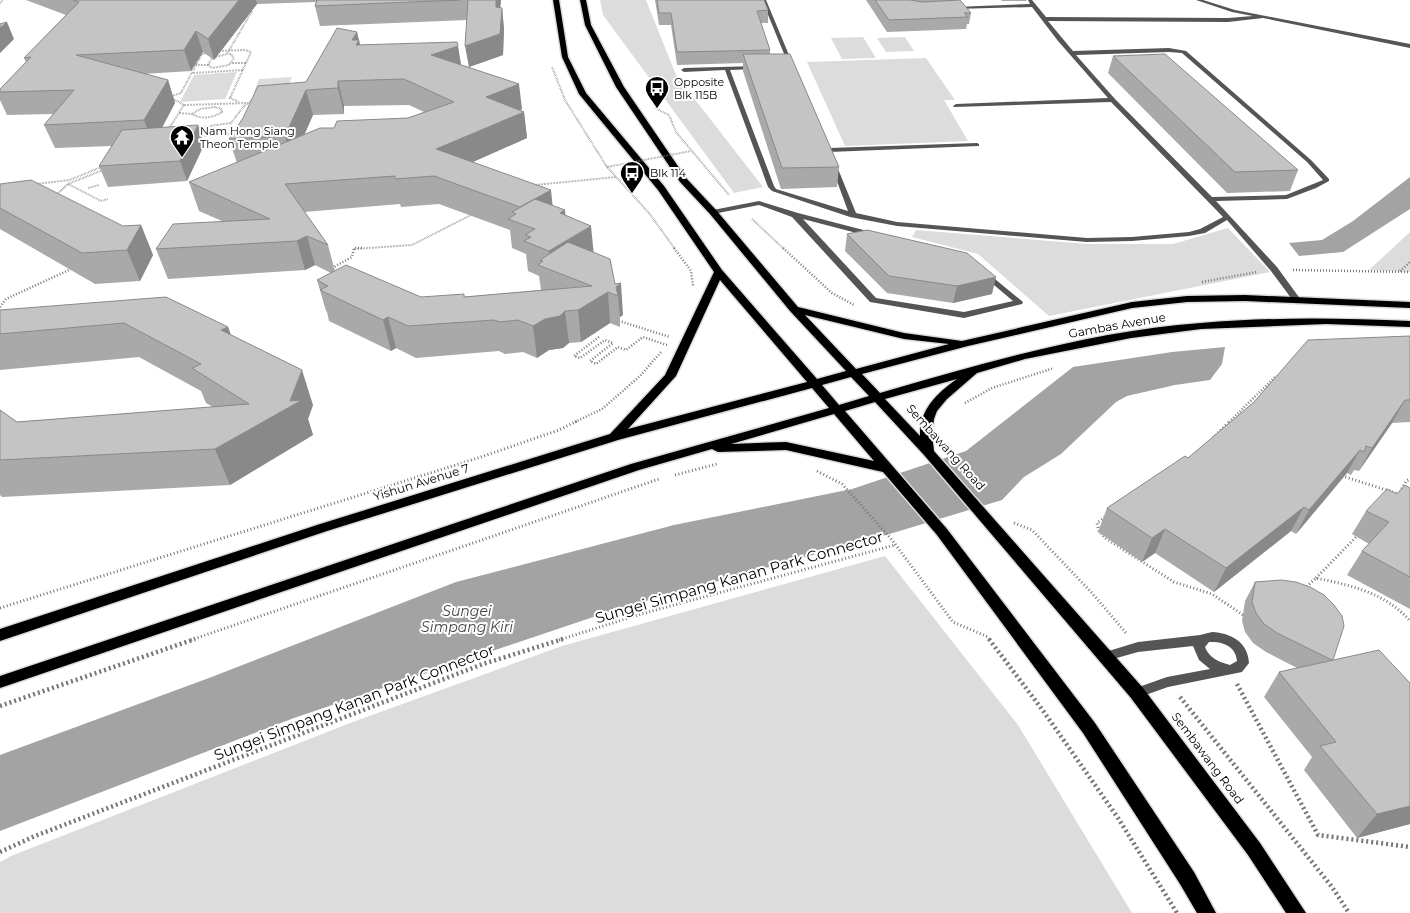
<svg xmlns="http://www.w3.org/2000/svg" width="1410" height="913" font-family="Montserrat,sans-serif">
<style>
.green{fill:#dcdcdc}
.water{fill:#a3a3a3}
.lines{fill:none;stroke-linecap:round;stroke-linejoin:round}
.primary-casing{stroke:#dbdbdb;stroke-width:3}
.path-far3{stroke:#777;stroke-width:2;stroke-dasharray:0.5 1;stroke-linecap:butt}
.path-far2{stroke:#777;stroke-width:2.5;stroke-dasharray:1 2;stroke-linecap:butt}
.path-far1{stroke:#777;stroke-width:3;stroke-dasharray:1 2.5;stroke-linecap:butt}
.path{stroke:#777;stroke-width:4.5;stroke-dasharray:2 3;stroke-linecap:butt}
.lane{fill:#555;fill-rule:evenodd}
.primary{fill:#000;fill-rule:evenodd}
.path-bridge{stroke:#777;stroke-width:2;stroke-dasharray:0.5 1;stroke-linecap:butt}
.wall{fill:#a9a9a9;fill-rule:evenodd}
.shaded-wall{fill:#898989}
.building{fill:#c4c4c4;stroke:#898989}
.labels{text-anchor:middle;dominant-baseline:central;stroke-width:4;stroke-linejoin:round;paint-order:stroke}
.far-poi-label{font-size:11px;fill:#000;stroke:#fff;text-anchor:start}
.street-label{font-size:12px;fill:#000;stroke:#fff}
.water-label{font-size:14px;font-style:italic;fill:#444;stroke:#fff}
.near-street-label{font-size:15px;fill:#000;stroke:#fff}
</style>
<rect width="100%" height="100%" fill="#fff"/>
<path class="green" d="M600 0H646L676 75 763 187 734 193 603 15Z
M863 37 876 58 842 59 831 38Z
M905 37 914 51 886 52 877 38Z
M926 58 955 100H944L968 141 845 146 807 62Z
M237 72 225 99 180 102 194 75Z
M292 77 287 90 254 92 259 79Z
M1228 228 1270 272 1049 316 978 254 912 237 916 230 1087 244H1173Z
M1410 232V272L1369 270Z
M885 556 1018 725 1132 913H0V862L11 856 350 723 562 646Z"/>
<path class="water" d="M1410 177V209L1343 252 1299 256 1289 243 1322 240 1353 221Z
M1225 347 1222 364 1210 380 1175 385 1127 396 1116 402 1061 454 1024 477 1002 500 893 533 620 608 294 718 0 831V755L209 678 456 582 674 525 852 489 966 451 1073 367 1172 352Z"/>
<g class="lines">
<g class="primary-casing">
<path id="primary" d="M553 0H559L568 57 586 93 664 186 722 270 817 379 846 371 790 311 710 214 680 182 616 87 585 25 580 0H586L591 25 624 87 686 178 716 210 798 307 904 333 962 341 1132 302 1187 296 1245 295 1410 302V308L1245 301 1187 302 1132 308 968 346 862 374 880 393C985 363 1091 331 1201 323 1271 317 1341 318 1410 321V327L1326 324 1201 329 1131 338 1025 359 977 373 947 399 937 411 934 419 932 434 934 451 1143 688 1260 843 1306 913H1286L1248 855 1131 698 924 455 875 402 845 411 947 529 1095 723 1194 872 1216 913H1197L1180 884 1083 733 937 535 883 472 786 450 718 452 712 449 639 470 0 688V676L631 464 829 408 812 388 618 440 327 531 0 641V629L317 525 610 434 665 375 714 272 658 190 579 94 562 57ZM720 280 807 382 628 429 676 376ZM805 315 904 339 949 344 856 369ZM851 377 869 396 839 405 822 385ZM957 379C937 393 919 410 920 436L885 399ZM834 414 874 461 786 442 731 444Z"/>
</g>
<path class="path-far3" d="M0 3 3 0
M219 51 245 50 251 52 230 98 239 102
M232 63H246
M196 65 202 54 208 53
M208 65 212 68 229 65 234 58 231 54H228
M552 67 565 100 607 167 649 213 675 249
M193 73 243 70
M169 97 181 93 196 65H208L212 58 227 54 252 11
M184 105 248 103
M215 107 221 109 222 112C212 118 202 120 192 114L200 109Z
M655 108 669 115 676 132 729 195
M179 113 192 114
M195 128 231 123 244 106 253 100
M168 130 184 105 170 97
M198 136 235 134
M36 184 70 180 101 167
M68 184 101 201 108 199
M535 185 616 177
M88 188 99 185
M56 195 68 184 103 170
M752 219 784 249
M354 249 412 245 473 214"/>
<path class="path-far2" d="M674 248 691 271 693 286
M783 248 832 293 854 305
M332 268 352 257 354 248H364
M1293 270 1410 272
M1400 271 1410 262
M1202 282 1257 272
M0 307 6 299 71 269
M616 320 670 337
M599 337 574 356 580 358 605 340 613 343 590 361 596 364 618 347 626 350 643 337 667 345
M965 403 992 388 1054 368
M575 422 602 409 640 376 661 352
M1229 422 1275 377 1280 376"/>
<path class="path-far1" d="M1213 438 1230 421
M817 471 842 484 892 540 953 622 988 637 990 640
M675 475 717 464
M1342 476 1399 494
M1400 492 1406 481 1410 479
M1105 517 1097 523 1099 531 1105 538 1174 582 1212 594 1246 617
M1014 523 1032 530 1092 593 1126 633
M1316 578 1359 534
M1304 589 1316 578C1350 585 1386 593 1410 621
M0 608 478 458 559 430 577 421
M191 640 659 479
M559 640 641 614 895 545"/>
<path class="path" d="M989 639 1044 712 1118 818 1177 913
M1237 684 1318 835 1410 847
M1180 697 1332 887 1349 913
M0 706 195 639
M0 852 35 836 483 664 563 639"/>
<path class="lane" d="M762 0H766L794 67 789 66Z
M1028 0H1032L1046 17 1228 18 1253 16 1232 12 1196 0H1203L1235 10 1410 44V48L1263 18 1228 22 1048 21 1073 51 1169 48 1186 51 1311 160 1329 179V181L1316 188 1287 199 1216 201 1277 267 1301 300 1300 302H1294L1271 271 1227 220 1205 233 1189 236 1132 241 1087 242 897 226 850 217 772 191 768 187 725 70 684 72 681 70 684 68 757 66V68L755 69 730 70 774 186 776 189 848 211 831 165 836 164 856 213 897 222 1087 238 1132 237 1189 232 1200 229 1223 217 1111 102 954 107 953 106 956 104 1108 98 1058 41 1032 7 954 9 952 8 954 7 1030 4ZM1169 52 1182 53 1307 162 1323 180 1286 195 1212 197 1115 99 1076 55Z
M977 143 979 144V146L829 152 826 150 829 148Z
M759 201 798 213 875 233V237H872L803 219 876 298 964 312 1013 301 981 274 980 272 984 270 1023 302 1022 304 964 318 870 302 792 217 759 205 713 214 709 212 713 210Z
M1212 632C1231 633 1248 642 1249 663L1242 672 1168 687 1137 698 1133 697 1131 693 1133 689 1167 677 1210 669 1199 660 1193 646 1138 652 1106 661 1102 659 1100 656 1102 653 1138 642 1200 635ZM1209 642C1222 641 1236 646 1237 661L1230 665C1219 662 1209 658 1205 647Z"/>
<use href="#primary" class="primary"/>
<path class="path-bridge" d="M607 167 691 151"/>
</g>
<path class="wall" d="M26 0H501L500 8H502L504 29 503 55 469 67 522 109 520 110 524 112 527 138 473 162 552 206 565 210V215L593 252 615 284 623 315 620 317V327L610 323 581 342 569 343 563 348 549 350 537 358 523 352 505 354 499 351 416 358 396 348 391 351 329 321 327 312 326 311 317 280 331 273 315 265 305 270 168 279 156 249 222 221 199 211 189 182 237 163 229 139 306 82 357 32 360 45 461 65 469 67 467 20 320 26 315 6 316 2 257 4 214 60 203 52 191 71 143 74 168 80 175 103 162 128 204 145 187 181 108 187 99 166 112 146 55 148 44 125 53 114 7 115 0 100V89L26 62 24 58 66 15ZM409 105 424 112 408 118 334 128 304 135 313 115 344 114V106ZM400 204 401 207 439 204 510 230 512 248 526 254 528 271 539 276 541 290 464 297H421L335 271 328 245 304 212Z
M655 0H764L768 10V23H761L770 50V54L839 167 837 187 781 189 743 71V63L677 65 671 25H659Z
M866 0H960L971 13 969 24H967L966 29 887 32Z
M1001 0H1027L1026 1H1002Z
M1113 56 1298 170 1290 191 1227 193 1108 73Z
M0 184 123 226 141 225 153 255 140 281 95 284 0 229Z
M847 234 992 294 953 303 887 293 845 251Z
M0 310 228 327 231 335 313 405 308 419 313 435 230 485 2 497 0 495V410L17 422 213 407 206 403 201 391 139 357 0 370Z
M1410 336V422L1392 423 1359 471 1354 470 1351 475 1347 473 1296 534 1291 531 1214 592 1155 553 1142 562 1098 532 1107 508 1188 458Z
M1410 488V609L1347 575 1362 551 1369 544 1352 534 1366 511 1397 494Z
M1255 582 1333 660 1410 824 1357 838 1304 770 1312 757 1264 697 1279 672 1297 668 1266 652 1253 643 1245 632 1242 621 1245 601Z"/>
<path class="shaded-wall" d="M239 0H256L257 4 214 60 208 39Z
M496 0H501L498 27 496 7Z
M502 8 504 29 503 55 469 67 465 46Z
M7 22 14 39 0 53V28Z
M196 31 203 52 191 71 184 50Z
M357 32 359 41V40L364 64 352 40Z
M458 46 462 70 431 55Z
M168 80 175 103 153 144 144 120Z
M338 81 344 106V114L338 88Z
M519 84 522 109 489 123 486 97Z
M306 90 313 115 292 163 285 136Z
M524 112 527 138 441 176 436 149Z
M198 125 204 145 187 181 180 161Z
M551 190 554 219 520 207Z
M565 210 568 240 591 226 594 256 552 270 549 251 560 213Z
M141 225 153 255 140 281 127 250Z
M307 236 315 265 305 270 297 241Z
M996 277 992 294 953 303 957 286Z
M621 283 623 315 620 317 618 296 616 287Z
M608 292 610 323 581 342 578 310Z
M565 311 569 343 563 348 549 350 537 358 533 326 545 319Z
M388 317 396 348 391 351 383 320Z
M228 327 240 360 221 330Z
M302 370 313 405 308 419 313 435 230 485 215 449 290 401Z
M1405 400 1392 423 1359 471 1372 448Z
M1360 450 1347 473 1296 534 1309 510Z
M1304 507 1291 531 1214 592 1226 568Z
M1165 529 1155 553 1142 562 1152 538Z
M1410 806V824L1357 838 1377 814Z"/>
<path class="building" d="M73 0H239L208 39 196 31 184 50 76 55 168 80 144 120 44 125 74 90 0 92V89L31 57 24 58 79 2Z
M317 0H460L315 6Z
M468 0H496V7L502 8 500 34 465 46Z
M657 0H764L768 10 757 11 770 50 677 52 671 13H659Z
M875 0H910L922 2 960 0 971 13H964L968 17 889 20Z
M7 22 0 28V24Z
M337 28 357 32 352 40H359L356 45 457 42 458 46 431 55 519 84 486 97 524 112 436 149 551 190 520 207 434 176 395 179V176L285 184 328 245 307 236 297 241 156 249 173 224 270 219 189 182 320 128H334L337 121 408 118 454 102 404 79 338 81V88L306 90 285 136 229 139 243 118 258 86 306 82Z
M743 54H790L839 167 782 168Z
M1165 54 1298 170 1235 172 1113 56Z
M198 125 180 161 99 166 122 130Z
M31 180 123 226 141 225 127 250 82 253 0 208V184Z
M535 199 565 210 560 213 591 226 549 251 524 241 531 237 525 235 535 229 508 219 516 214 512 212Z
M867 230 967 253 996 277 957 286 889 276 847 234Z
M568 242 610 259 615 284 621 283 616 287 618 296 608 292 578 310 565 311 560 316 545 319 533 326 518 320 500 322 494 320 408 326 388 317 383 320 320 290 328 286 317 280 346 265 421 297 464 294V297L592 286 538 265 543 261 540 260Z
M166 297 228 327 221 330 302 370 290 401 302 400 215 449 0 460V410L17 422 249 404 192 368 201 364 124 323 0 334V310Z
M1410 336V400H1405L1372 448 1366 446 1364 452 1360 450 1309 510 1304 507 1226 568 1165 529 1152 538 1107 508 1185 456 1188 458 1254 402 1308 340Z
M1405 485 1410 488V577L1362 551 1389 522 1366 511 1387 489 1397 494Z
M1281 580 1296 582 1310 587 1324 595 1334 605 1342 616 1344 626 1333 660H1332L1277 633 1264 624 1256 613 1252 602 1255 582Z
M1379 650 1410 683V806L1377 814 1320 746 1336 742 1279 672Z"/>
<defs>
<g id="bus-pin" transform="scale(1.25)"><path d="M0 17L-7.5 6A9.5 9.5 0 1 1 7.5 6Z" fill="#000" stroke="#fff"/><path d="M-5-6H5V4H4V6H2V4H-2V6H-4V4H-5ZM-3.5-4V0h7V-4ZM-3.5 1.2v1.5H-2V1.2ZM2 1.2v1.5H3.5V1.2Z" fill="#fff"/></g>
<g id="temple-pin" transform="scale(1.25)"><path d="M0 17L-7.5 6A9.5 9.5 0 1 1 7.5 6Z" fill="#000" stroke="#fff"/><path d="M0-6L5-2H3V0L6.5 2.5H4V6H1.5V3h-3V6H-4V2.5H-6.5L-3 0V-2H-5Z" fill="#fff"/></g>
</defs>
<g fill-rule="evenodd">
<use href="#bus-pin" x="657" y="88"/>
<use href="#temple-pin" x="182" y="137"/>
<use href="#bus-pin" x="632" y="173"/>
</g>
<g class="labels">
<g class="far-poi-label">
<text x="674" y="82">Opposite<tspan x="674" dy="13">Blk 115B</tspan></text>
<text x="200" y="131">Nam Hong Siang<tspan x="200" dy="13">Theon Temple</tspan></text>
<text x="650" y="173">Blk 114</text>
</g>
<g class="street-label">
<text transform="translate(1117 325) rotate(-10)">Gambas Avenue</text>
<text transform="translate(946 447) rotate(48)">Sembawang Road</text>
<text transform="translate(421 482) rotate(-17)">Yishun Avenue 7</text>
<text transform="translate(1208 758) rotate(53)">Sembawang Road</text>
</g>
<g class="water-label">
<text x="467" y="611">Sungei<tspan x="467" dy="16">Simpang Kiri</tspan></text>
</g>
<g class="near-street-label">
<text transform="translate(739 577) rotate(-16)">Sungei Simpang Kanan Park Connector</text>
<text transform="translate(354 702) rotate(-21)">Sungei Simpang Kanan Park Connector</text>
</g>
</g>
</svg>
